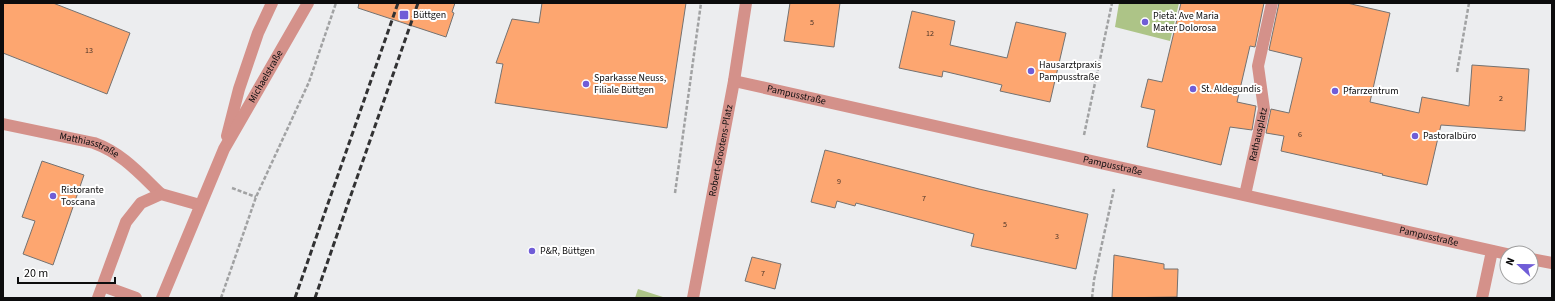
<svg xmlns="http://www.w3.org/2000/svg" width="1555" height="301" font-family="'Source Sans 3',sans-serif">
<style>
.green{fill:#adc487}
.building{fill:#fda670;stroke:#747271}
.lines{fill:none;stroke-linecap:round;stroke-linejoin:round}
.path{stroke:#a1a2a3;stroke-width:2.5;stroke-dasharray:4 2;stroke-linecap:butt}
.lane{stroke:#d4918a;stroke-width:12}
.street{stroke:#d4918a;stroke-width:12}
.rail{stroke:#323233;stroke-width:3;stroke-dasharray:6 3;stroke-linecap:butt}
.poi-dot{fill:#705dd7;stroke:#fff;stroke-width:1.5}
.labels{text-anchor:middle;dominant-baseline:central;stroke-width:4;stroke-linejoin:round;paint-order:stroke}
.number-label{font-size:8px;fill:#483226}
.poi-label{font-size:10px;fill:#0c0c0d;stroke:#fff;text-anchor:start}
.street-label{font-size:10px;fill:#0c0c0d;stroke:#fff}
</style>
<rect width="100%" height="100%" fill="#ecedef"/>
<path class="green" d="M1119 3H1179L1170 41 1115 27Z
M638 289 666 298H635Z"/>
<path class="building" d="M3 3H53L130 33 107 94 3 53Z
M359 3H455L452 12 454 13 446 37 358 8Z
M542 3H686L667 128 495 103 503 64 496 63 512 19 539 23Z
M790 3H840L834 47 784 41Z
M1181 3H1264L1255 47 1250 46 1237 102 1256 106 1252 130 1230 127 1221 165 1147 147 1155 110 1141 107 1148 79 1162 82Z
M1279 3H1347L1390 13 1370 102 1419 113 1422 97 1469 106 1472 65 1529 69 1525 131 1441 125 1427 185 1382 175 1383 174 1281 151 1284 136 1266 133 1271 109 1289 113 1302 58 1269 50Z
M912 11 955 21 950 45 1007 58 1016 22 1066 33 1050 102 1000 91 1002 85 943 71 942 77 899 68Z
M825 150 979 189 1088 214 1076 269 971 246 974 234 856 203 855 206 837 201 835 208 811 202Z
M42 161 84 175 53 265 23 254 35 221 22 217Z
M1114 255 1164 264V269H1178L1177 297 1112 298Z
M752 257 781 264 775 289 745 281Z"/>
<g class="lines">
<path class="path" d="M1457 72 1469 3
M1084 135 1112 3
M232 188 256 197
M675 193 701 3
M221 298 256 197 309 82 336 3
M1092 298 1094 280 1114 189"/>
<path class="lane" d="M103 286 136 298"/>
<g class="street">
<path id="s1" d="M734 81 1507 254"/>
<path id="s2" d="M3 124 94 143C122 153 140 174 161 194"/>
<path d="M227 136 239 89 258 33 272 3"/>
<path id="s3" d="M1245 195 1264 109 1258 66 1272 3"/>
<path d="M1531 259 1552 263"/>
<path d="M98 298 126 222 141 203 161 194 200 205"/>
<path id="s4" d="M162 298 224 149 308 3"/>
<path id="s5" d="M693 298 734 81 746 3"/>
<path d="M1482 298 1492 251"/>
</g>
<path class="rail" d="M295 298 398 3
M315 298 418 3"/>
</g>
<g class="poi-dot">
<rect x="399" y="10" width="10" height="10" rx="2"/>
<circle cx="1145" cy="22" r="4"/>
<circle cx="1031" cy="71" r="4"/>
<circle cx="586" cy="84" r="4"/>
<circle cx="1193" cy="89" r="4"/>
<circle cx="1335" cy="91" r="4"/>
<circle cx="1415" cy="136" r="4"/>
<circle cx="53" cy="196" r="4"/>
<circle cx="532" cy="251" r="4"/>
</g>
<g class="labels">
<g class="number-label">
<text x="812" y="22">5</text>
<text x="930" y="33">12</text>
<text x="89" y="50">13</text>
<text x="1501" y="98">2</text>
<text x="1300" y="134">6</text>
<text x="839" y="181">9</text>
<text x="924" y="198">7</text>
<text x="1005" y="224">5</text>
<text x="1057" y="236">3</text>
<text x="763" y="273">7</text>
</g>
<g class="poi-label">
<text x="413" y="15">Büttgen</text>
<text x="1153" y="16">Pietà: Ave Maria<tspan x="1153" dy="12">Mater Dolorosa</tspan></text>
<text x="1039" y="65">Hausarztpraxis<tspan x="1039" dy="12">Pampusstraße</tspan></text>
<text x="594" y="78">Sparkasse Neuss,<tspan x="594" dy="12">Filiale Büttgen</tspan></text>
<text x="1201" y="89">St. Aldegundis</text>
<text x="1343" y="91">Pfarrzentrum</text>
<text x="1423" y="136">Pastoralbüro</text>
<text x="61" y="190">Ristorante<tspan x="61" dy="12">Toscana</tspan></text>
<text x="540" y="251">P&amp;R, Büttgen</text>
</g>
<g class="street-label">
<text stroke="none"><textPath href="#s4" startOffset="245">Michaelstraße</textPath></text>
<text stroke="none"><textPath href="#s1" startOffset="64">Pampusstraße</textPath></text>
<text stroke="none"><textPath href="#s3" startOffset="62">Rathausplatz</textPath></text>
<text stroke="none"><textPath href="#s2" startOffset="89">Matthiasstraße</textPath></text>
<text stroke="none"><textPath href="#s5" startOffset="150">Robert-Grootens-Platz</textPath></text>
<text stroke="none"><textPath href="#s1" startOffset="388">Pampusstraße</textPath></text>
<text stroke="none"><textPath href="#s1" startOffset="712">Pampusstraße</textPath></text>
</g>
</g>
<rect width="1555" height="301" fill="none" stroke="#0c0c0d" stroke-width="8"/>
<g transform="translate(1519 265) rotate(292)"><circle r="19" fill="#ffffff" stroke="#9e9e9e"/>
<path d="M0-3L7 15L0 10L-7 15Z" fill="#705dd7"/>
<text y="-6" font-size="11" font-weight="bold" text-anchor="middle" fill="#0c0c0d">N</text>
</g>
<path d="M18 277v6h97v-6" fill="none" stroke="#0c0c0d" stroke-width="2"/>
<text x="24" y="277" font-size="12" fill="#0c0c0d" stroke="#ffffff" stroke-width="3" paint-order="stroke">20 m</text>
</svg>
